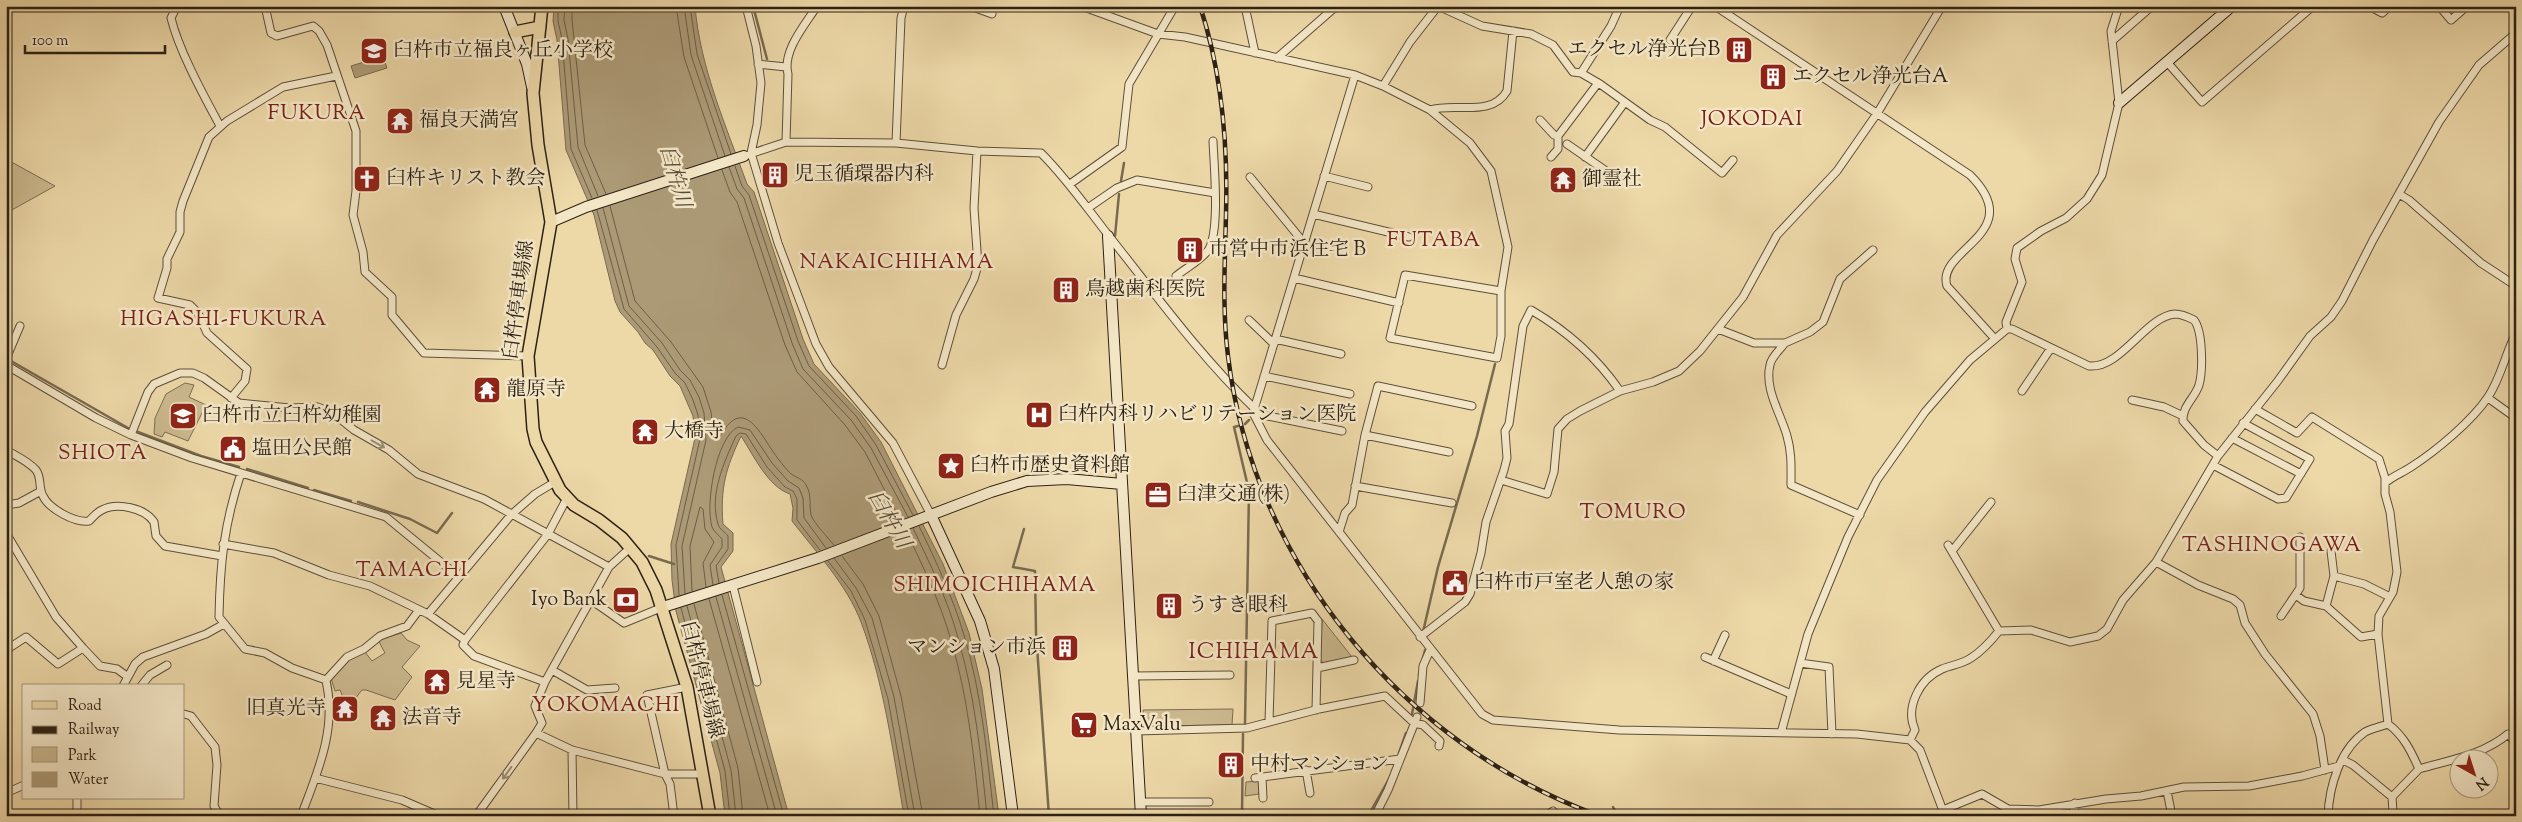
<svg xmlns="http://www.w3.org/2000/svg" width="2522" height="822" font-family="'Sorts Mill Goudy','Noto Serif JP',serif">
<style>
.green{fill:#ccb98f;stroke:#7c6d52}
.water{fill:#ac9a76;stroke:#796a4f}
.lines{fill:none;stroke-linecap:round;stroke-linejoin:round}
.shore{stroke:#6c5e46;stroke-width:1}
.stream{stroke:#796a4f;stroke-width:2.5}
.street-casing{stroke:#5d4f3a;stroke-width:9}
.secondary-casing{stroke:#2d2115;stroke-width:12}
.primary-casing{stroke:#2d2115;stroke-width:14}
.street{stroke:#f3e6c6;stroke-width:7}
.secondary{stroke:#f3e6c6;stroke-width:10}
.primary{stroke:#edd8a8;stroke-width:11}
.rail-casing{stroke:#2d2115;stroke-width:4.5}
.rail{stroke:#f3e6c6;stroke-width:2.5;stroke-dasharray:8;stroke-linecap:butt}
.oneway{stroke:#9a8d76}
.labels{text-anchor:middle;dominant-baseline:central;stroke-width:5;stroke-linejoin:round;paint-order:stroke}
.poi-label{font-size:20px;fill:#2d2115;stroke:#f3e6c6;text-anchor:start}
.street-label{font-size:20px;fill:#2d2115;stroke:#f3e6c6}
.neighbourhood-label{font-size:21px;letter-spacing:1px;fill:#7a1f14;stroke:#f3e6c6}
.water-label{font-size:21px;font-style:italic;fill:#594b37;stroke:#f3e6c6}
.quarter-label{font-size:22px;letter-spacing:1px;fill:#7a1f14;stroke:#f3e6c6}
</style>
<rect width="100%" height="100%" fill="#edd8a8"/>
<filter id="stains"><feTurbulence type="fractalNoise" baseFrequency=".004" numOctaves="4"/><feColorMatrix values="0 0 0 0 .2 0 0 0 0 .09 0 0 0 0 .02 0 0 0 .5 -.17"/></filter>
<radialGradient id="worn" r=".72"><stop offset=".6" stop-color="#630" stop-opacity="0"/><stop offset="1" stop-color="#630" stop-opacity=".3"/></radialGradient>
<path class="green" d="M6 159 55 186 10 211 6 210Z
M185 383 194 385 189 397 206 405 188 441 165 432 162 437 154 434 155 418 166 394Z
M1322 619 1352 657 1324 663 1320 660Z
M401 633 407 640 420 646 402 667 412 677 395 700 366 690H362L354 700 343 697 340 690 335 691 331 678 349 660 365 652 372 661 385 653 378 640Z
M1233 709 1232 725 1145 726 1143 710Z
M1260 781 1259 794 1245 796 1246 782Z"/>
<path class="water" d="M554 6H695C700 67 726 126 747 184L754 192 803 339 814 364 860 413 881 442 943 564 969 633 982 689 999 816H904C893 752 884 683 861 622 847 585 816 552 792 521L793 508 790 494C768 487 754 456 741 436 726 468 720 488 723 524L733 533V551L721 567 789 816H725L720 773 676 611 672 580 671 544 695 438 693 416 680 386 670 376 653 350 645 343 638 332 620 312 615 301 594 215 566 150 557 40 553 21Z
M383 56 387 68 355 78 351 66Z"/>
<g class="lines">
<path class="shore" d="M558 6V21L562 39 571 149 592 198
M565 6 564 20 568 39 578 147 598 196
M572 6V20L585 145 606 194
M676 6 684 57 718 158
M684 6 691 55 725 156
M690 6 697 54 731 154
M735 166 742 186 749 195 798 341 809 366 856 416 876 445 913 515
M729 167 737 189 744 198 792 343 803 369 851 420 871 448 908 517
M722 170 730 192 737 202 785 345 797 372 845 425 865 452 900 520
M610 206 635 301 671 342 703 387 711 412 714 440H718C744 390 761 437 779 460 782 464 787 470 791 474 797 478 802 478 806 485 812 495 809 504 811 515 813 522 829 539 834 545
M603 208 629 306 662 343 680 370 690 380 699 397 704 413 706 440 682 546 685 594
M597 210 624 309 657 347 675 373 685 383 693 400 698 415 700 439 676 545 679 595
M919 526C936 561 953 598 964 635 982 694 987 756 994 816
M913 528C930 564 948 600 958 638 975 696 981 756 987 816
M906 531C923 566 940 602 951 640 968 697 974 757 980 816
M842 556 863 584 879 616 901 696 923 816
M834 558 856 588 872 618 894 697 915 816
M828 561 851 591 865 620 888 699 909 816
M719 583 716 566 728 549V536C725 532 719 529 718 524 709 495 724 462 736 436L740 433 746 434 767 467 785 487 793 491 797 499V520L820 550
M713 585 710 565 722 547V539C719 535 714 532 712 527 705 505 716 437 738 427L750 430 772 463 788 481 799 488 803 498 804 518 826 548
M692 591 690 546 700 507 703 509 705 529 714 542 703 563 706 587
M722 595 784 816
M716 597 777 816
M709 599 770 816
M694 604 738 768 743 816
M687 606 731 770 736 816
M681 608 725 771 730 816"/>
<path class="stream" d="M753 6 767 59
M1121 181 1124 163
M1115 236 1119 194
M11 361 128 428
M1245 424 1249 420
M1238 426 1234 427 1249 491 1245 724
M138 432 201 456 239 467
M247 469 308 488
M314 490 351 501
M358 502 410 519 437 533 452 513
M1024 529 1013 567 1035 571 1036 633 1049 816
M649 556 674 564
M1423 632 1438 567 1477 436 1495 364
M1419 675 1425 650
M1412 714 1418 681
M1399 753 1406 733
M1613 807 1617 814 1622 816
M1242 816 1243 734
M1368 816 1389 779"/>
<g class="street-casing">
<path id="street" d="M177 6 171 18C179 51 204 96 220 126
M265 6 271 33 277 36 313 26 319 31 327 45 356 131V191L353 215 363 252 365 272 392 297V315L424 353 528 356
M746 6 756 46 761 83 757 125 751 153 778 243 816 344 829 367 893 443 931 515
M970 6 992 14
M1081 6 1158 34 1185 37 1355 75 1383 86 1430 110 1470 143 1491 171 1508 247 1501 291V336L1497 358 1390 338 1405 275 1501 291
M1245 6 1255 53
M1438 6 1482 26 1531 34 1553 45 1573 72 1581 73 1600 84 1650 120 1665 127 1722 173 1733 160
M1715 6 1970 175C2029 234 1935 249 1947 286L1995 339
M2369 6 2382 13 2390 6
M2439 6 2451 20 2467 6
M1670 40 1692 6
M2112 41 2152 6
M1277 58 1333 9 1340 6
M2167 62 2202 102 2313 6
M758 64 786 67
M1581 73 1611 26 1620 6
M1355 75 1253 413 1267 440 1482 714 1493 720 1619 730 1857 734 1910 740 1920 750 1945 816
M1383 86 1410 42 1438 6
M1430 110C1456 102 1491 118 1507 91L1513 31
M1540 120 1554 135 1558 136 1598 83
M786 142 788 74C782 51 805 25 817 6
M896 143 901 18 904 6
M1567 144 1606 171
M744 156 786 142 896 143 977 151 1041 153C1067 179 1087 208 1109 236 1156 295 1200 356 1254 408
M1551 157 1558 149V136
M1585 157 1625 102
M1324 176 1368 187
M1250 177 1304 243
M1070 184 1122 147 1129 84 1175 6
M2399 194 2409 200 2481 263 2516 286
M1088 208 1117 188 1137 180 1215 193
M1313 214 1409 237
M1176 276C1186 268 1203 259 1209 249 1220 228 1214 166 1213 141
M1294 278 1399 303
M1249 320 1274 344
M1718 329 1754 343H1785C1780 350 1771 357 1770 365 1764 389 1781 414 1787 436 1792 453 1791 468 1791 485L1860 515
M2007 329 2006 322 2022 282 2015 259 2017 248 2041 231 2066 218 2087 199 2102 175 2119 103 2111 31 2119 6
M1275 339 1341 354
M1785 343 1810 332 1823 322 1840 279 1873 250
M6 359 20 326
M6 365 96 418 131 435 192 458 386 517 459 577
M942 365 956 315 974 279 978 265 974 208 977 151
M1264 376 1350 394
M2022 391 2051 348
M231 398 245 381 247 369 207 333 198 313 190 305 158 298 167 268V259L180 232V212L183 201 209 137 227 121 283 87 336 76
M2488 398 2516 418
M2132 400 2164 407 2183 416
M2255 409 2297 433 2312 417 2379 459 2385 478V494L2390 512 2397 572 2393 592 2379 616 2378 634 2388 724C2404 736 2411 751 2419 769 2450 760 2483 755 2508 734L2516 743
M1253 413 1342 431
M131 435 148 392 154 384 180 373H193L204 378 239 403 290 408 318 407 334 414 354 430 389 450 418 474 484 499 609 567
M1365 435 1449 452
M2232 438 2301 474
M6 450C16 456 28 461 36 470 42 478 38 487 43 496 49 509 75 523 89 521 93 517 97 512 102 510 117 502 145 508 154 522L156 536 165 546 222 556
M2213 465 2278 499 2286 498 2310 459 2243 423
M241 473C224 524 220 564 219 617L245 649 265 653 292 668 326 680
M1501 480 1547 494 1554 472 1558 429 1567 419 1580 411 1620 391 1653 382 1679 371 1700 351 1743 297 1777 235 1837 171 1878 112 1942 6
M2385 483C2393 476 2402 473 2411 467 2436 451 2472 421 2488 397 2501 378 2505 354 2516 333
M1355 486 1452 503
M6 505 19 503 41 491
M1339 532 1345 513 1352 505 1365 435 1378 386 1472 406
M6 533 56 617 83 648
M223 544 274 553 329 575 370 586 428 614 465 640
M1948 545 1999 631
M1952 551 1991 502
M2331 551 2334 576
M2156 562 2198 585 2233 599 2240 605 2245 623 2265 654 2313 714 2320 736 2325 770
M733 586 757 682
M2297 596 2304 601 2326 606
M591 600 624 623 663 607
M428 614 511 515 535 494 555 482
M2281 616 2300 588V537
M2378 634 2361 637 2326 606 2334 576 2364 584 2390 597
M1420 637 1465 602 1470 594 1481 553 1486 522 1504 470 1507 458 1505 431 1509 424 1523 326 1531 310C1567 331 1596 356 1620 391
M6 650 26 637 58 664 83 648 100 666 117 669 128 677
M1705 657 1791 694
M1713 661 1725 635
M1800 663 1829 667 1832 734
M1317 668 1354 660
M552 670 587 690 615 688
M1133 676 1230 675
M326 680 347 657 364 649 380 636 407 626 419 610
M545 682 474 656 463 645 465 640 548 534 567 498
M123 686 135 664 143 657 206 634 224 624
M141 686 150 675 167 665
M1420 703 1423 666 1430 650
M184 714 191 716 215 747 217 765 214 806 220 816
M1269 722 1272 621 1312 613 1318 621 1316 710
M1136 731 1247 728 1319 709 1385 696 1414 723 1423 725 1440 741 1439 746
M536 733 572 750 665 774H704
M1781 733 1808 634 1848 537 1877 480 1925 412 1970 360 2007 329H2012L2089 366C2121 369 2146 316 2175 314 2181 314 2188 317 2194 320 2203 331 2203 371 2199 385 2195 398 2182 406 2183 421L2204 445 2218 456
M1910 740 1915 730C1905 708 1919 679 1942 669 1952 665 1962 664 1971 658 1982 651 1991 641 1999 631L2031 630 2070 642 2098 636 2107 629 2123 600 2156 562 2218 456 2277 382 2310 336 2331 317 2342 301 2373 240 2439 122 2479 65 2516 33
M572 750 573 816
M2343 760 2353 765 2392 797 2393 812 2396 816
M1306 770 1310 793
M1262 777 1263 798
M315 778 402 800 439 816
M1255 778 1400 759
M2167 791 2172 816
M6 793 24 785
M2392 797 2419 769
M77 798V811L81 816
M1140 802H1209
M1943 810 1982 794 2008 809 2039 810 2106 799 2141 796 2184 787 2249 786 2302 776 2339 766
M301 816C318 771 337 729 326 680
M476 816 536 733 542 723 535 706 545 682 609 567 631 547
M674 816 670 784 665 774 647 695 687 687
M1375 816 1388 790 1417 717
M1546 816 1553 811
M2074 816 2075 803
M2328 816C2329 787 2340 749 2365 732 2372 728 2380 727 2388 724"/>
</g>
<g class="secondary-casing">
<path id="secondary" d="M504 6 527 64 532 87
M2119 103 2232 6
M551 222 586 207 744 156
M1108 236 1141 816
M931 515 980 621 994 669 1013 816
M663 607 818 558 991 492 1027 481 1067 479 1122 484"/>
</g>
<g class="primary-casing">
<path id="primary" d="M542 6 533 93 538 145 551 222 528 356 533 429 536 442 560 490 574 505 599 520 622 538 642 562 656 590 687 687 710 816
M515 32 540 27"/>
</g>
<use href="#street" class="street"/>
<use href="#secondary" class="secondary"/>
<use href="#primary" class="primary"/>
<g class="rail-casing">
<path id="rail" d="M1200 6C1222 73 1228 144 1226 214 1225 261 1222 309 1228 356 1253 564 1404 746 1600 816"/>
</g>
<use href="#rail" class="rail"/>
</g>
<defs><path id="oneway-shaft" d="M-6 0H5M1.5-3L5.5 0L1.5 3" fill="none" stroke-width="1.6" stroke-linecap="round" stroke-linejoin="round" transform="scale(1.25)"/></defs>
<g class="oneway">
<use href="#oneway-shaft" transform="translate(378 444) rotate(29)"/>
<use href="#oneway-shaft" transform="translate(507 773) rotate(126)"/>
</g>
<defs>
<g id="building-square" transform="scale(1.4375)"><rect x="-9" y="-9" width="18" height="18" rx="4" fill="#8f2418" stroke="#f3e6c6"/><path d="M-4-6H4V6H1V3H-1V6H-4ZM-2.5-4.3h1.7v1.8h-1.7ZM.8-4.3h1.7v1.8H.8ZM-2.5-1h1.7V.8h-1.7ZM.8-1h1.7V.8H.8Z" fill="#fff"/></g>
<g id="school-square" transform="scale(1.4375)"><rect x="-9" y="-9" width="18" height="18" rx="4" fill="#8f2418" stroke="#f3e6c6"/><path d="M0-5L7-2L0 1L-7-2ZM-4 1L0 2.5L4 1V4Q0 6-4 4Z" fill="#fff"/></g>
<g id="temple-square" transform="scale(1.4375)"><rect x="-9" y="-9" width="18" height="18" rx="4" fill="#8f2418" stroke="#f3e6c6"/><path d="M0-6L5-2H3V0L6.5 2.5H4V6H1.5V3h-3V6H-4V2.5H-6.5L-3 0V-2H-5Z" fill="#fff"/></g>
<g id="church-square" transform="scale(1.4375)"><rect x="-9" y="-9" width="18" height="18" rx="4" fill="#8f2418" stroke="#f3e6c6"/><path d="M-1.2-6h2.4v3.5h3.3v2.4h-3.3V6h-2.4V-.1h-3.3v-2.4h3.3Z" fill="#fff"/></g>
<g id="hospital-square" transform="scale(1.4375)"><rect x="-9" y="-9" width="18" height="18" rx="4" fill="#8f2418" stroke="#f3e6c6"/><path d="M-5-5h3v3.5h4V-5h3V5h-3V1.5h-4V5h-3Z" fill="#fff"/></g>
<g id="civic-square" transform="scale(1.4375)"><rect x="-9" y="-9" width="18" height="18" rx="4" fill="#8f2418" stroke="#f3e6c6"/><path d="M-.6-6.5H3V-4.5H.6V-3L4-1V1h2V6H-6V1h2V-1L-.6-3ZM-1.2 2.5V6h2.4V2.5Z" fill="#fff"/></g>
<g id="sight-square" transform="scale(1.4375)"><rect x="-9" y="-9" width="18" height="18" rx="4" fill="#8f2418" stroke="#f3e6c6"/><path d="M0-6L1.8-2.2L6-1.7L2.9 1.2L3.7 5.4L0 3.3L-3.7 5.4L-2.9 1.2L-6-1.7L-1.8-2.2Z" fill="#fff"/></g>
<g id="office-square" transform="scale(1.4375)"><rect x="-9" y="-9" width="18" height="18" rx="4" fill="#8f2418" stroke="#f3e6c6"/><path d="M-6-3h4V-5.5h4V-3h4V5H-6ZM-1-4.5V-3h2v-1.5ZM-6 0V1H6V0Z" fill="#fff"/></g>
<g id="bank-square" transform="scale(1.4375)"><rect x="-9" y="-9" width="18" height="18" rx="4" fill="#8f2418" stroke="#f3e6c6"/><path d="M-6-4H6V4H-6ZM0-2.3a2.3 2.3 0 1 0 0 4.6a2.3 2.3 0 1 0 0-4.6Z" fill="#fff"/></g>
<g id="supermarket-square" transform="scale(1.4375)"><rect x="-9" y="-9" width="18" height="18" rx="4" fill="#8f2418" stroke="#f3e6c6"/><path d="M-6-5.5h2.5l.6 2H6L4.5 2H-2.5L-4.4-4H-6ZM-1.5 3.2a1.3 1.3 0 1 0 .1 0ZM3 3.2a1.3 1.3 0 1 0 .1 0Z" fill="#fff"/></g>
</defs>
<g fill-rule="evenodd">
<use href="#building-square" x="1739" y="50"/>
<use href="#school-square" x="374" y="51"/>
<use href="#building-square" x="1773" y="77"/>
<use href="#temple-square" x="400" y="121"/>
<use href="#building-square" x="775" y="175"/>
<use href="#church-square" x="367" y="179"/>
<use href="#temple-square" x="1563" y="180"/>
<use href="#building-square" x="1190" y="250"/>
<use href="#building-square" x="1066" y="290"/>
<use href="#temple-square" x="487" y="390"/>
<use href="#hospital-square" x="1039" y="415"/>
<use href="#school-square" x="183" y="416"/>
<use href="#temple-square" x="645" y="432"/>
<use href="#civic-square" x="233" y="449"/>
<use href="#sight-square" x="951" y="466"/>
<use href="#office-square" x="1158" y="495"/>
<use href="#civic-square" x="1455" y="583"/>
<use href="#bank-square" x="626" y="600"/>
<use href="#building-square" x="1169" y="606"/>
<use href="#building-square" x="1065" y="648"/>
<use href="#temple-square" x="437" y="682"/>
<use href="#temple-square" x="345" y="709"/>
<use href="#temple-square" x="383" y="718"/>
<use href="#supermarket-square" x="1084" y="725"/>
<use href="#building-square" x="1231" y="765"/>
</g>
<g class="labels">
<g class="poi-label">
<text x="1720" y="50" text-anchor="end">エクセル浄光台B</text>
<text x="393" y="51">臼杵市立福良ヶ丘小学校</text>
<text x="1792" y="77">エクセル浄光台A</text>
<text x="419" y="121">福良天満宮</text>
<text x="794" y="175">児玉循環器内科</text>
<text x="386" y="179">臼杵キリスト教会</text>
<text x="1582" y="180">御霊社</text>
<text x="1209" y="250">市営中市浜住宅 B</text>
<text x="1085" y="290">鳥越歯科医院</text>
<text x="506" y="390">龍原寺</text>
<text x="1058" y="415">臼杵内科リハビリテーション医院</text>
<text x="202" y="416">臼杵市立臼杵幼稚園</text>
<text x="664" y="432">大橋寺</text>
<text x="252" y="449">塩田公民館</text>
<text x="970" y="466">臼杵市歴史資料館</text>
<text x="1177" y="495">臼津交通(株)</text>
<text x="1474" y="583">臼杵市戸室老人憩の家</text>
<text x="607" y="600" text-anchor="end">Iyo Bank</text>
<text x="1188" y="606">うすき眼科</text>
<text x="1046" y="648" text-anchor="end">マンション市浜</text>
<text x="456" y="682">見星寺</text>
<text x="326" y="709" text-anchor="end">旧真光寺</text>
<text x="402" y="718">法音寺</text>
<text x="1103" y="725">MaxValu</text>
<text x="1250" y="765">中村マンション</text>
</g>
<g class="street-label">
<text transform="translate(520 300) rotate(-82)">臼杵停車場線</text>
<text transform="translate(701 680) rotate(76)">臼杵停車場線</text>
</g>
<g class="neighbourhood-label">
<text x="317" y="114">FUKURA</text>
<text x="1752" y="120">JOKODAI</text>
<text x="1434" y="241">FUTABA</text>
<text x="897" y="263">NAKAICHIHAMA</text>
<text x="224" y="320">HIGASHI-FUKURA</text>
<text x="103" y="454">SHIOTA</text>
<text x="1633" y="513">TOMURO</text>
<text x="2272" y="546">TASHINOGAWA</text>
<text x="412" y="571">TAMACHI</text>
<text x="995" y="586">SHIMOICHIHAMA</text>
<text x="606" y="706">YOKOMACHI</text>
</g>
<g class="water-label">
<text transform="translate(674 177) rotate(74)">臼杵川</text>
<text transform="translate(888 520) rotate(60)">臼杵川</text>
</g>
<g class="quarter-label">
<text x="1254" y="653">ICHIHAMA</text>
</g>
</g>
<rect width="2522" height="822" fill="none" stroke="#edd8a8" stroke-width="25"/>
<rect x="8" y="8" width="2507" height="807" fill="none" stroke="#2d2115" stroke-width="2.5"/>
<rect x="12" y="12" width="2497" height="797" fill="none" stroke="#2d2115"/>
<rect x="22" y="684" width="162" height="115" fill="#f3e6c6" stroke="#a4977f"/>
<rect x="32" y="701" width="25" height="8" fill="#edd8a8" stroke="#a4977f"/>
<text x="68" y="710" font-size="15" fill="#2d2115">Road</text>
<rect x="32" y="726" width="25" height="8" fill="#2d2115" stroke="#a4977f"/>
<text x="68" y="734" font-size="15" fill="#2d2115">Railway</text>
<rect x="32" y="747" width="25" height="15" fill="#ccb98f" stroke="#a4977f"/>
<text x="68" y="760" font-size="15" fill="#2d2115">Park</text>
<rect x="32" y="772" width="25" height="15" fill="#ac9a76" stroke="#a4977f"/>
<text x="68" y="784" font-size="15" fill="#2d2115">Water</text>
<g transform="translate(2474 774) rotate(141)"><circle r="24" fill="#f3e6c6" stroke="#a4977f"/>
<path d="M0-4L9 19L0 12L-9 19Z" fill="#8f2418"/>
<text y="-8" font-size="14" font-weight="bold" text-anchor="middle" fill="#2d2115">N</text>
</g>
<path d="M25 45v8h140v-8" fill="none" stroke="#2d2115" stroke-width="2.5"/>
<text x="32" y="45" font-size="15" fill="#2d2115" stroke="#f3e6c6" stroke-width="4" paint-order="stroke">100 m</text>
<rect width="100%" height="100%" filter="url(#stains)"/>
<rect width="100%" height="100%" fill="url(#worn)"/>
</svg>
